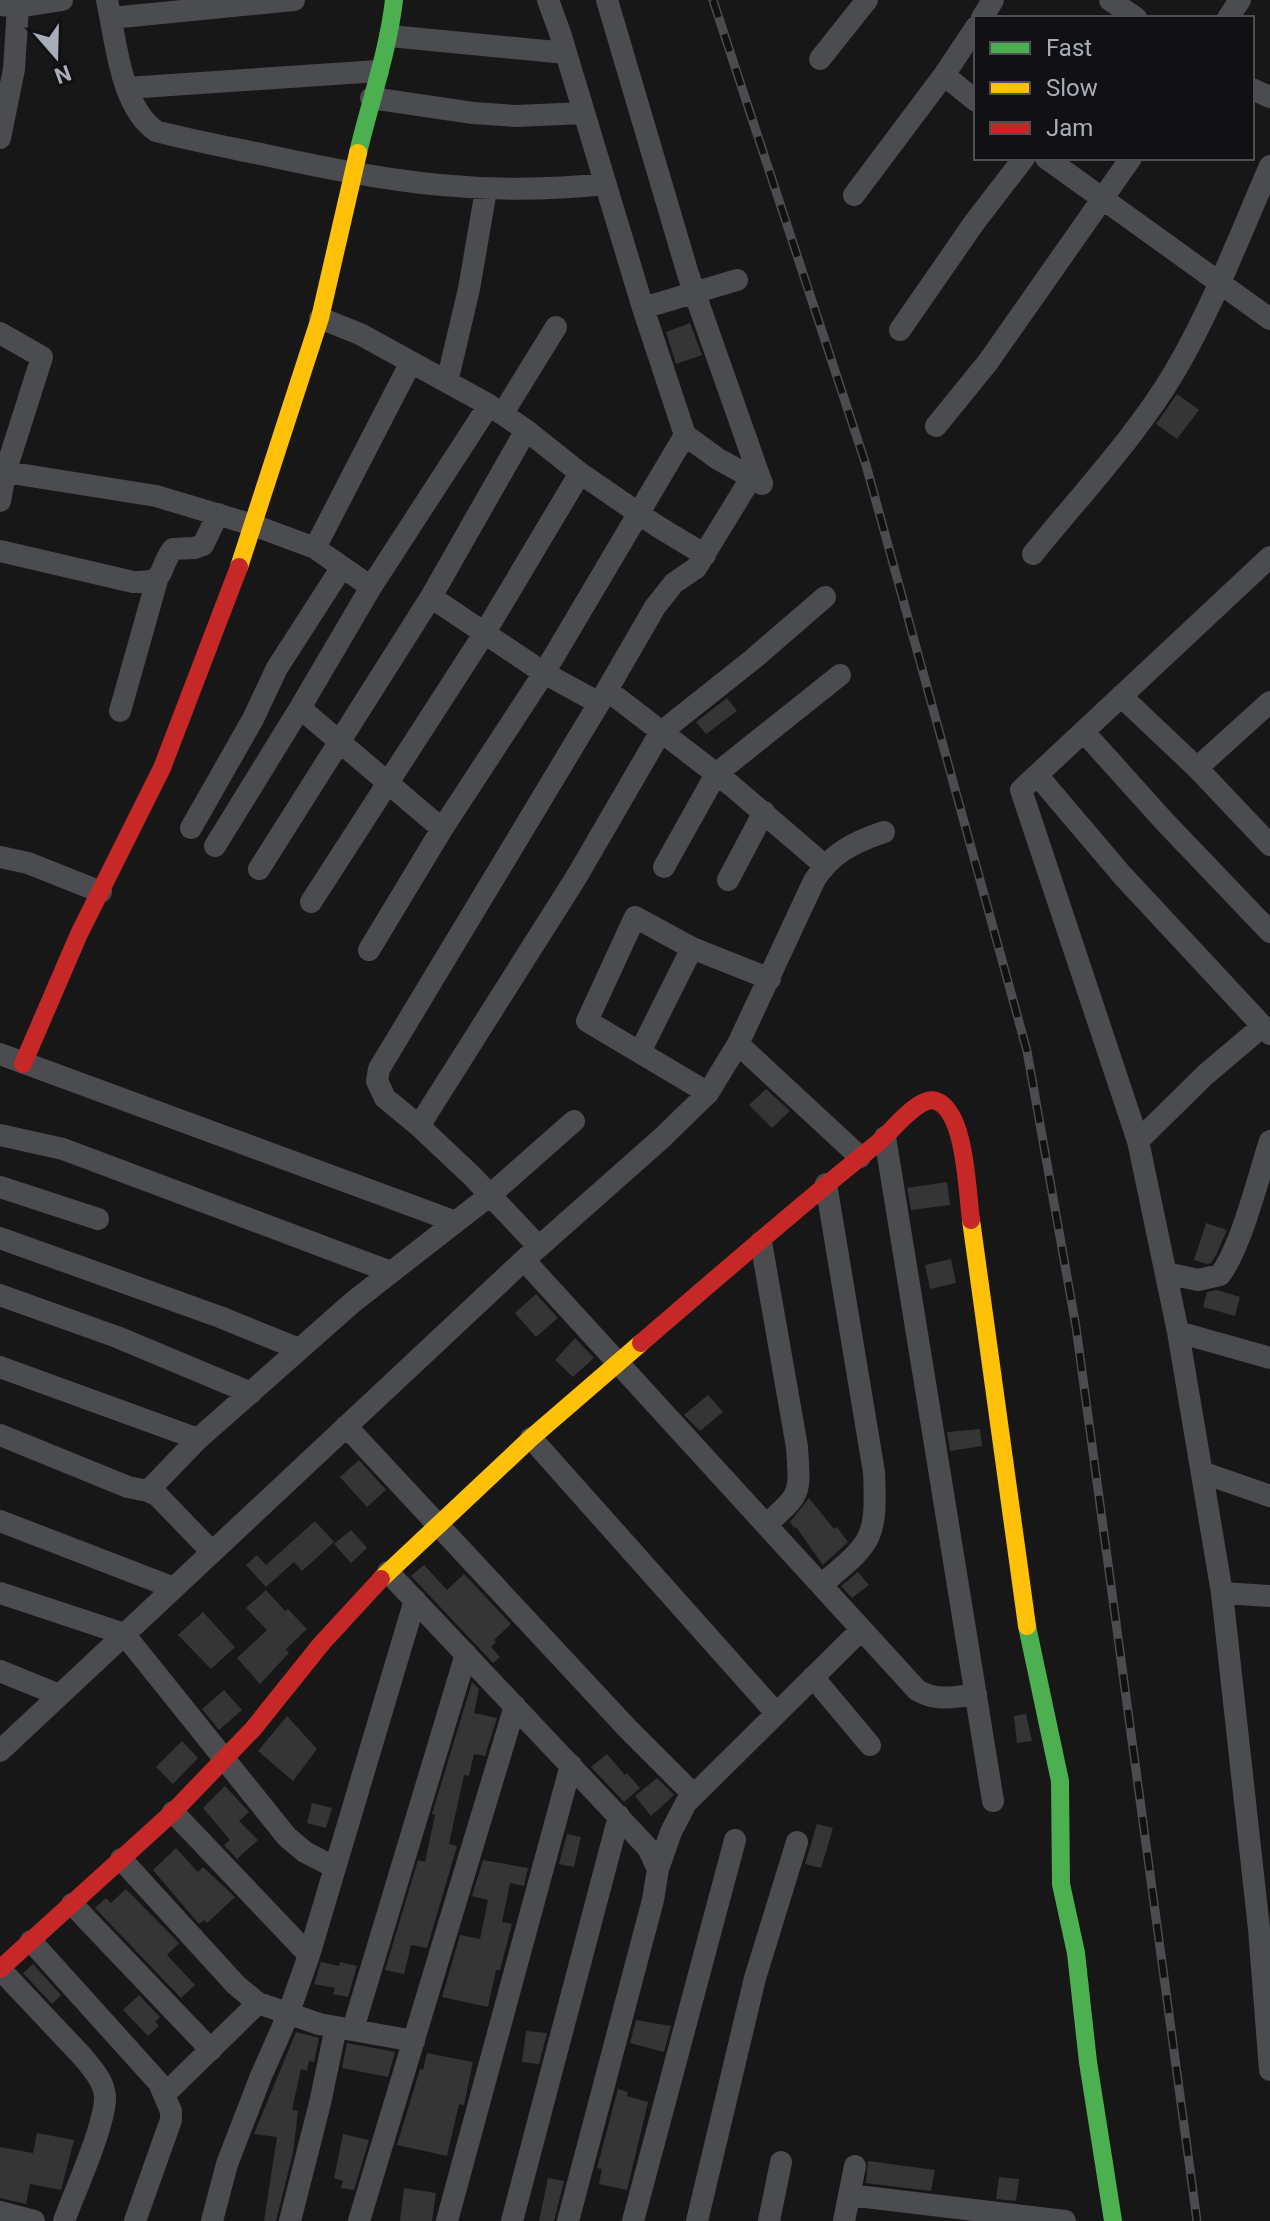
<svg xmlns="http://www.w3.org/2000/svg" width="1270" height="2221" font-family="Roboto,sans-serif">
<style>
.building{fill:#353536}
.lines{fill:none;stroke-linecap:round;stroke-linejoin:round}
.street{stroke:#4b4c50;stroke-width:22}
.fast{stroke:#4caf50;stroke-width:18}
.slow{stroke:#ffc107;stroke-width:18}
.jam{stroke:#c62828;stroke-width:18}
.rail-casing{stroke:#4b4c4f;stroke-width:9}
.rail{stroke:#111113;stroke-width:6;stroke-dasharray:18;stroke-linecap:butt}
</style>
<rect width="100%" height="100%" fill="#171717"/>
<path class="building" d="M690 323 702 355 676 364 666 332Z
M1177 394 1199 410 1177 439 1156 424Z
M727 698 737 711 706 734 696 722Z
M766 1089 790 1111 772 1128 749 1105Z
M947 1182 950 1205 911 1210 907 1188Z
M1206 1223 1227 1230 1216 1255 1211 1263 1207 1264 1194 1260Z
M951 1259 956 1283 930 1289 925 1265Z
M1217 1290 1240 1297 1235 1316 1203 1307 1207 1292Z
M536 1294 558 1318 536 1337 515 1313Z
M575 1338 594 1358 573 1377 555 1360Z
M708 1395 723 1412 700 1431 684 1415Z
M980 1429 982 1446 950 1451 947 1432Z
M359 1460 386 1490 367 1507 340 1477Z
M809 1498 834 1529 837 1527 848 1542 823 1565 796 1527 794 1528 790 1522Z
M315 1521 334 1542 302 1571 294 1562 266 1587 246 1565 257 1555 266 1565Z
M351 1530 367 1548 351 1563 334 1544Z
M424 1565 447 1590 464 1574 511 1624 494 1640 496 1642 491 1647 500 1657 493 1663 411 1576Z
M858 1572 869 1585 852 1598 841 1586Z
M266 1590 285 1611 288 1609 307 1629 286 1649 289 1653 260 1684 237 1658 267 1630 246 1608Z
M203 1612 235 1647 211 1669 178 1635Z
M472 1682 479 1689 474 1713 497 1718 485 1756 474 1754 469 1776 464 1775 449 1844 457 1846 427 1948 411 1945 404 1974 385 1970 418 1860 425 1862 435 1815 432 1814Z
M224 1690 242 1710 219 1730 202 1709Z
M1026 1714 1032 1741 1017 1743 1014 1716Z
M287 1716 317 1749 293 1781 258 1751Z
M182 1741 198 1758 173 1784 156 1767Z
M607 1754 625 1775 627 1773 640 1788 624 1802 591 1767Z
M657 1778 674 1795 651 1816 635 1796Z
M225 1786 249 1812 239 1821 258 1840 237 1859 224 1845 230 1840 203 1808Z
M312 1803 332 1808 326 1828 307 1823Z
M817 1824 833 1828 821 1868 805 1864Z
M567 1834 581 1837 574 1867 559 1864Z
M176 1848 198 1872 203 1867 235 1897 207 1923 204 1920 199 1924 153 1870Z
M483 1860 528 1868 524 1886 510 1883 502 1922 512 1924 500 1970H496L488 2007 442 1997 460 1935 480 1939 488 1900 472 1896Z
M126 1889 179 1943 167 1955 195 1985 181 1998 95 1908 106 1898 111 1903Z
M321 1962 339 1966 340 1962 357 1966 348 1997 333 1994 335 1988 314 1984Z
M33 1964 61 1995 52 2004 23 1973Z
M139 1995 160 2017 155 2022 159 2026 148 2036 123 2010Z
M636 2020 671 2026 664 2052 630 2043Z
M526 2031 547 2033 539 2064 522 2062Z
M296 2032 319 2038 314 2062 309 2061 307 2071 301 2069 292 2110 298 2111 293 2153 276 2221H264L277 2137 254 2134Z
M347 2043 395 2052 388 2077 342 2068Z
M427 2053 473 2062 464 2105 459 2104 447 2156 397 2145 420 2069 423 2070Z
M618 2089 628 2092 627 2096 648 2102 627 2190 599 2184 602 2169 597 2168Z
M37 2133 74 2140 61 2190 30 2184 26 2204 0 2198V2147L33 2153Z
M343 2134 369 2140 354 2190 341 2188 343 2181 334 2178Z
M868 2161 935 2170 931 2191 866 2183Z
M999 2177 1019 2179 1016 2201 996 2199Z
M548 2178 564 2181 554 2221H539Z
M404 2188 436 2193 432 2221H400Z"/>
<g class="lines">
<path class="street" d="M107 0C116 40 120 106 156 131 193 141 232 148 270 156 388 182 484 197 605 184
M548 0 560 33 643 308 685 435 718 459 762 483
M607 0 688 274 762 484
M1110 0 1136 18
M0 5 18 7 62 0
M111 18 294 0
M982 18 993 0
M1228 18 1240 0
M390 36 566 53
M820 59 867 0
M944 75 976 101
M127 88 378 71
M1252 89 1270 97
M371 98 473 113 516 116 584 113
M0 138 14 69 18 7
M1046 158 1270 319
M854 195 944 75 976 27
M643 308 737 280
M900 330 974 223 1024 158
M0 333 42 357 5 473 0 501
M447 382 469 289 486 190
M503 413 556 327
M936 426 988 362 1131 158
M0 471 156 496 253 525 315 548 371 587
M580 473 657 526 705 555
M315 548 411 362
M0 551 133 582C169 583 156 571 173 549L194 548 203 545 218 514
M1033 554C1079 497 1138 434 1175 371 1213 306 1240 235 1270 166
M1270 557 1021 790 1138 1141 1178 1332 1222 1593 1259 1929 1270 2070
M431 597 544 673 599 703
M607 690 732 786 824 865
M1121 696 1197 768 1270 845
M300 708 442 829
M120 711 157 580
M1084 732 1164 821 1270 932
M1197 768 1270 702
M1038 776 1122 875 1270 1034
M191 828 253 719 277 668 342 567
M215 846 300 708 371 587 489 405
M0 857 28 863 101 892
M664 867 716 774 840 675
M259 869 431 597 526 430
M728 880 764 812
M311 902 484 634 580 473 526 430 489 405 360 334 320 318
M369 950 442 829 544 673 685 435
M738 1044 860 1157
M640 1052 692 948
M0 1054 456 1222
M708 1093 587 1021 635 917 692 948 770 979
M419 1126 577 876 660 733 752 660 825 597
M0 1135 63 1149 391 1272
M885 1137 993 1801
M1138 1141 1205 1075 1263 1026
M0 1187 98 1219
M0 1238 220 1317 299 1349
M761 1242 797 1447C800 1495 802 1492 767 1524
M539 1247 472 1176 419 1126 385 1098 377 1081 379 1069 607 690 655 607 674 583 696 568 751 478
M524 1260 917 1690C937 1702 954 1697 976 1694
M1166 1273 1198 1280 1220 1275C1242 1245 1258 1178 1270 1141
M0 1295 117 1337 251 1393
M1178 1332 1270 1358
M0 1367 198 1439
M346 1426 628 1729 694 1795
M0 1435 128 1487 148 1491 158 1496 212 1552
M531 1438 776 1713
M1204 1473 1270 1496
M148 1491 198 1439 353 1302 489 1196 574 1121
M0 1521 174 1588
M388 1572 648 1848 658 1869 653 1900 568 2221
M821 1585C872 1542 877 1541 874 1472L826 1184
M0 1593 124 1634 287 1837 305 1852 334 1867
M1222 1593 1270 1596
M0 1671 59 1695
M813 1677 870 1745
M0 1751 524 1260 663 1137 708 1093 738 1044 814 881C830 854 854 842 884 832
M173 1812 309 1955
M121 1859 236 1985 258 2003 319 2024 414 2041
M658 1869 671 1832 686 1803 861 1630
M72 1904 211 2050
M31 1941 159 2083 171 2111V2120L135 2221
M0 1969 82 2056C92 2068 106 2083 105 2100 103 2130 75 2191 64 2221
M353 2029 466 1654
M165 2094 258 2003
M849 2195 1065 2221
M0 2212 34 2221
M212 2221 227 2164 261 2076 288 2015 309 1955 415 1600
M290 2221 320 2103 336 2027
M359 2221 515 1706
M447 2221 571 1765
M512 2221 619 1816
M633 2221 735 1840
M697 2221 755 1978 797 1842
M769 2221 781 2162
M844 2221 855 2166"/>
<path class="fast" d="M358 153C370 102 388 52 394 0
M1027 1626 1060 1781 1061 1884 1076 1953 1088 2062 1113 2221"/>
<path class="slow" d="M239 567 320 318 358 153
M971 1220 1027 1626
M381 1579 531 1438 641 1343"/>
<path class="jam" d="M23 1064 79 934 162 768 239 567
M641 1343C720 1275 798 1207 879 1142 892 1131 919 1095 936 1101 966 1111 967 1193 971 1220
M0 1969 173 1812 253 1729 322 1643 381 1579"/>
<g class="rail-casing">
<path id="rail" d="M713 0 866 465 1027 1051 1076 1327 1197 2221"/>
</g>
<use href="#rail" class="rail"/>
</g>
<rect x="974" y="16" width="280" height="144" fill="#111113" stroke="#4d4f55" stroke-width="2"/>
<rect x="990" y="42" width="40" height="12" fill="#4caf50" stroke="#4d4f55" stroke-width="2"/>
<text x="1046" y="56" font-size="24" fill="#a8adb8">Fast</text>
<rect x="990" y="82" width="40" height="12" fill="#ffc107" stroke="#4d4f55" stroke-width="2"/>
<text x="1046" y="96" font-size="24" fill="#a8adb8">Slow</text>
<rect x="990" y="122" width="40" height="12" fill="#c62828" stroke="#4d4f55" stroke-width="2"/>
<text x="1046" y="136" font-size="24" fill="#a8adb8">Jam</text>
<g transform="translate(56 56) rotate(160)" stroke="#111113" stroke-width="6" paint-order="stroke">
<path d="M0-6L14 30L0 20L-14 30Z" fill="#a8adb8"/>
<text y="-12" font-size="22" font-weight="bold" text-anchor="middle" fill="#a8adb8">N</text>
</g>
</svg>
